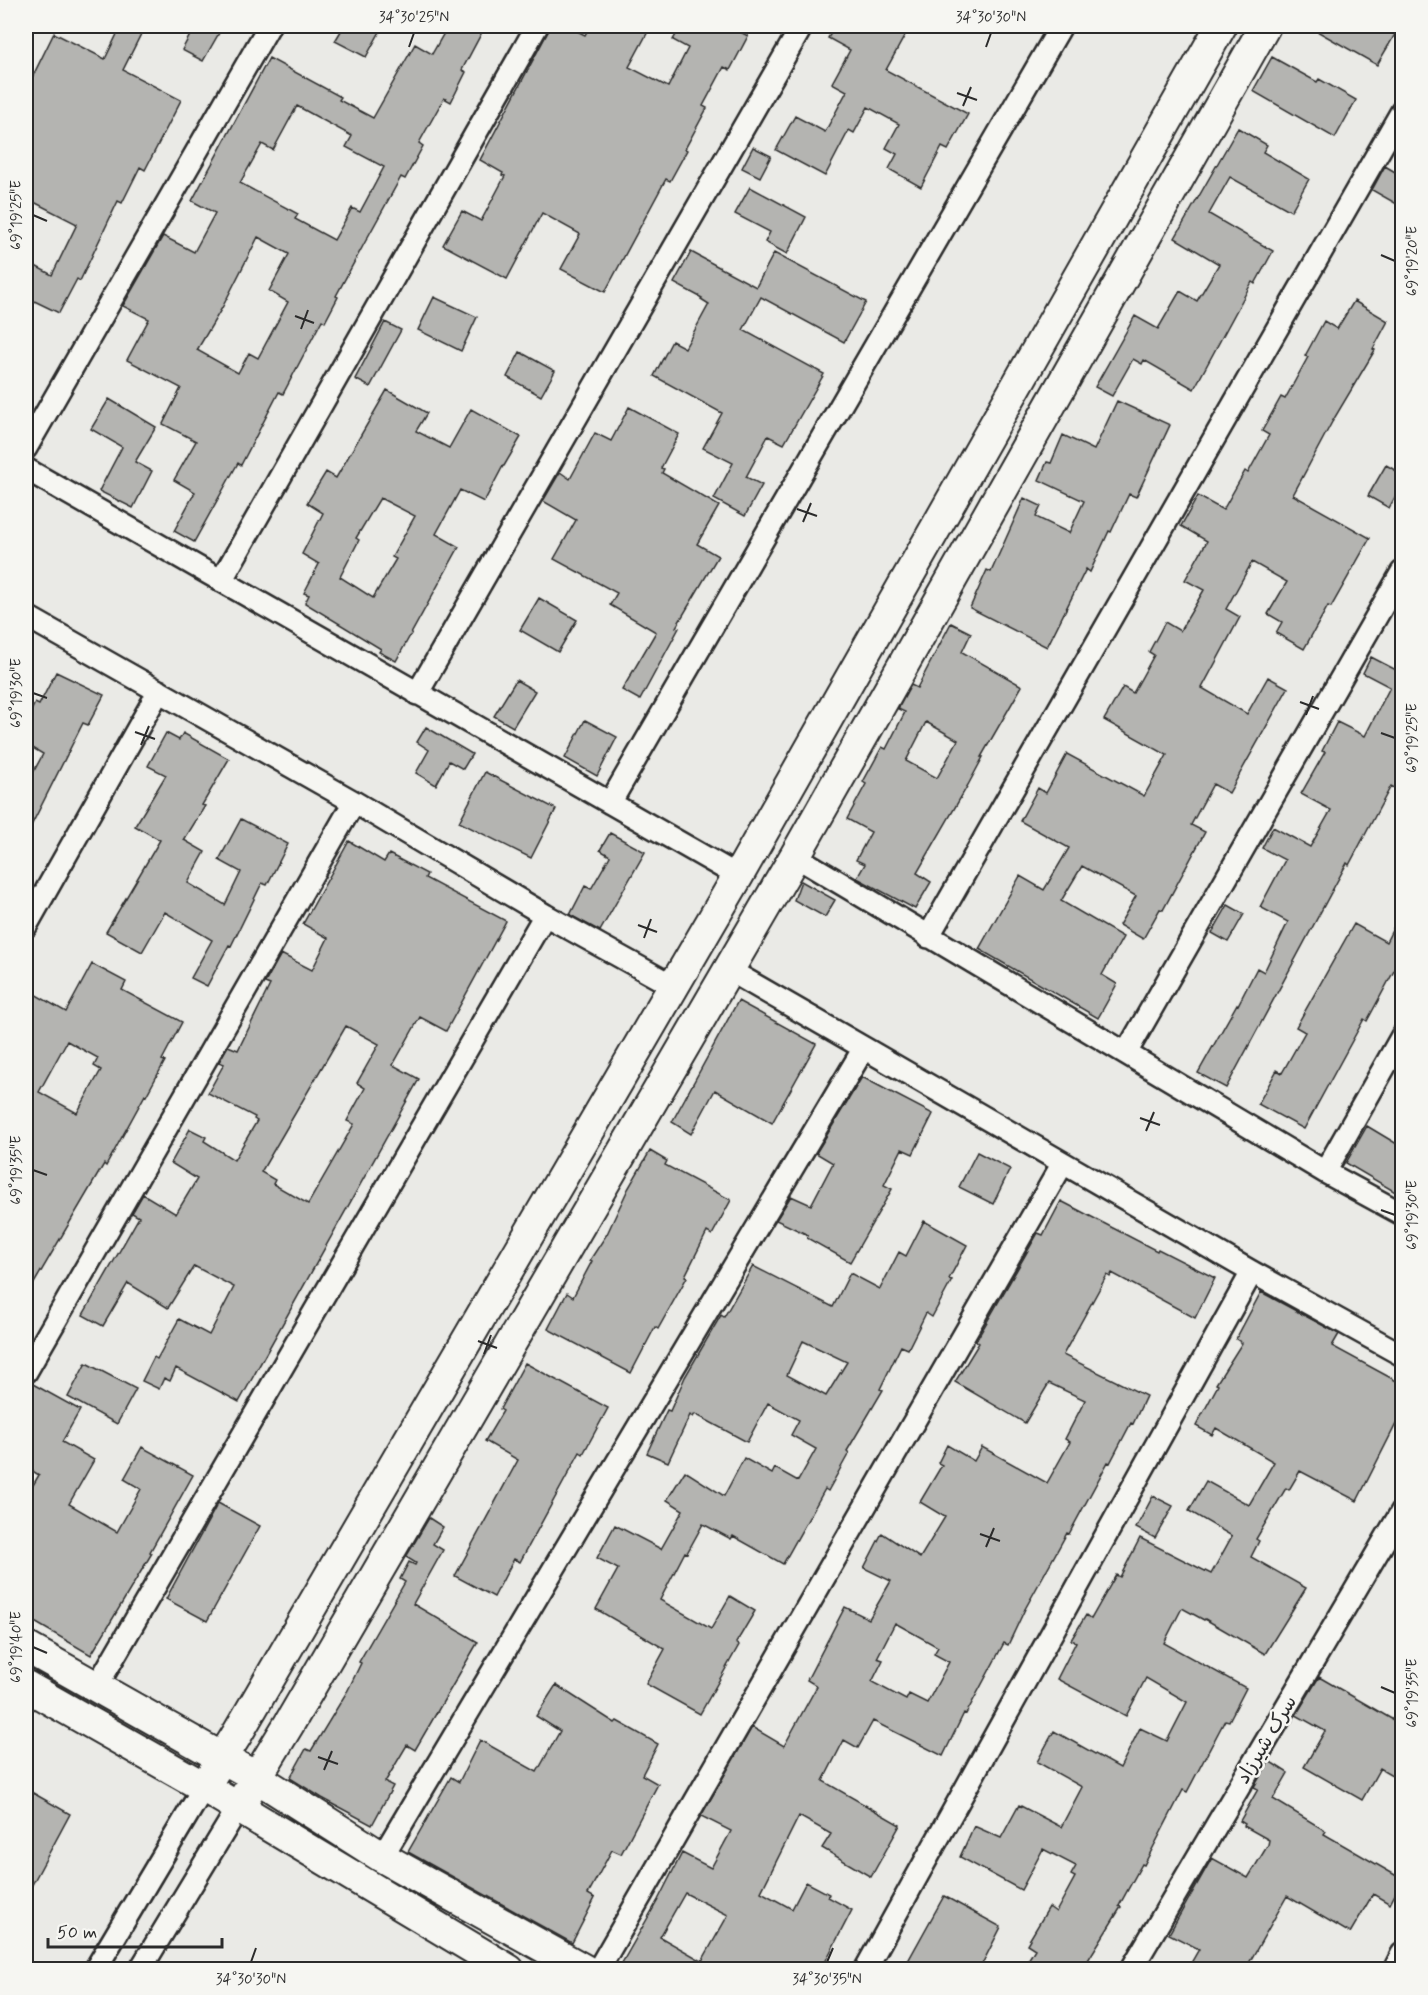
<svg xmlns="http://www.w3.org/2000/svg" width="1428" height="1995" font-family="Mynerve,'Playpen Sans Arabic',sans-serif">
<style>
.building{fill:#b4b4b1;stroke:#2b2b2b;stroke-width:1.5;fill-rule:evenodd}
.lines{fill:none;stroke-linecap:round;stroke-linejoin:round}
.street-casing{stroke:#2b2b2b;stroke-width:26}
.secondary-casing{stroke:#2b2b2b;stroke-width:34}
.street{stroke:#f6f6f2;stroke-width:21}
.secondary{stroke:#f6f6f2;stroke-width:30}
.ticks{fill:none;stroke:#2b2b2b;stroke-width:2}
.labels{text-anchor:middle;dominant-baseline:central;stroke-width:5;stroke-linejoin:round;paint-order:stroke}
.street-label{font-size:20px;fill:#2b2b2b;stroke:#f6f6f2}
.neatline{fill:none;stroke:#2b2b2b;stroke-width:2}
.ticks-label{font-size:15px;text-anchor:middle;fill:#2b2b2b}
</style>
<rect width="100%" height="100%" fill="#eaeae6"/>
<filter id="ink" filterUnits="userSpaceOnUse"><feTurbulence type="fractalNoise" baseFrequency=".0167" numOctaves="2"/><feDisplacementMap in="SourceGraphic" scale="12" xChannelSelector="R" yChannelSelector="G"/><feConvolveMatrix kernelMatrix="1 2 1 2 8 2 1 2 1" color-interpolation-filters="sRGB"/></filter>
<g filter="url(#ink)">
<path class="building" d="M121 26H145L123 70 181 100 145 170 140 167 122 203 118 201 80 281 77 279 59 313 26 297V261L52 275 77 224 26 198V90L54 33 105 59Z
M195 26H223L203 61 182 50Z
M344 26H383L366 57 335 41Z
M448 26H464L481 34 462 70 466 72 451 102 444 98 419 143 423 146 405 179 401 177 364 244 336 296 338 297 325 322 322 320 283 394 279 392 241 465 238 463 194 542 174 531 195 492 174 480 196 441 163 424 181 388 127 360 149 319 123 306 163 236 194 252 215 213 192 201 269 58 341 97 339 100 373 118 415 44 432 54ZM297 106 352 136 346 147 384 167 360 212 352 208 334 240 295 219 298 214 240 183 262 144 273 150ZM258 237 289 254 269 291 288 302 258 358 249 353 238 373 197 350 222 308Z
M551 26H567L585 35 590 26H651L629 67 668 87 688 48 673 40 681 26H729L748 36 730 70 724 67 703 106 707 108 685 149 687 150 670 181 666 179 605 292 561 269 580 234 542 213 507 279 443 245 462 211 481 221 505 176 502 175 503 173 480 160Z
M835 26H910L886 70 968 114 948 150 942 147 921 187 889 169 897 154 886 148 899 124 868 107 854 133 849 130 825 176 776 150 795 116 825 132 847 91 832 83 850 50 828 38Z
M1308 26H1400L1377 65Z
M1272 57 1317 82 1319 79 1356 100 1335 138 1253 91Z
M1238 128 1267 145 1263 152 1309 179 1291 211 1230 177 1209 214 1273 251 1255 284 1252 282 1194 389 1144 360 1142 364 1133 359 1112 396 1095 387 1135 316 1158 329 1180 291 1197 301 1219 264 1175 238Z
M753 147 771 156 760 177 742 168Z
M1385 166 1402 176V207L1372 190Z
M750 187 806 217 787 254 765 242 770 232 735 214Z
M691 252 756 287 774 253 866 302 844 342 761 297 743 330 824 374 784 444 768 436 746 477 762 485 745 516 714 499 733 463 703 448 722 413 654 376 672 341 685 348 709 304 701 299 702 298 674 283Z
M434 297 477 317 461 351 418 330Z
M1354 301 1388 321 1373 349 1375 350 1332 422 1293 495 1370 538 1331 607 1328 606 1304 649 1276 633 1282 622 1268 614 1287 582 1252 562 1226 609 1240 617 1202 688 1247 714 1268 677 1288 688 1229 793 1213 784 1191 825 1205 832 1163 910 1160 909 1143 939 1119 925 1136 896 1082 866 1061 901 1123 937 1102 975 1117 984 1098 1018 979 949 1020 876 1044 890 1069 848 1020 821 1038 788 1046 793 1067 754 1144 796 1167 755 1104 720 1123 687 1133 693 1154 655 1149 652 1165 622 1180 631 1204 590 1185 580 1207 541 1181 526 1198 496 1223 510 1245 471 1248 473 1269 435 1262 431 1281 397 1285 399 1308 357 1305 356 1324 321 1337 329Z
M385 322 401 330 370 387 355 379Z
M520 352 555 371 541 396 507 377Z
M387 390 427 413 416 431 449 448 471 409 521 437 504 466H503L484 502 460 490 436 534 459 547 396 661 379 652 381 649 305 603 309 595 304 593 319 564 302 554 323 513 307 503 326 472 336 478ZM380 498 415 516 392 557 396 559 373 598 340 577 359 540 356 538Z
M109 399 156 427 135 462 152 471 133 508 99 491 122 447 91 429Z
M1117 401 1170 425 1136 497 1129 494 1111 532 1109 531 1090 572 1086 569 1047 647 970 608 987 570 991 572 1024 498 1041 506 1036 517 1069 533 1084 501 1039 480 1047 462 1051 463 1063 435 1094 450Z
M629 407 679 434 661 468 664 469 662 473 719 506 697 544 718 556 676 627 679 628 640 700 622 690 656 632 610 605 617 593 554 559 576 520 543 501 560 472 570 479 595 433 611 441Z
M1386 465 1402 474V484L1389 508 1368 496Z
M539 598 577 620 558 652 520 630Z
M951 623 971 633 962 652 1022 686 981 757H983L968 785 917 873 931 882 915 909 857 878 865 864 856 860 871 832 847 819 866 784 863 782 882 747 886 749 905 712 898 709 911 685 917 688ZM926 722 958 740 937 778 906 761Z
M1371 657 1398 671 1402 663V777L1396 789 1391 786 1349 865 1347 863 1226 1088 1198 1073 1237 1004 1238 1005 1257 968 1264 972 1288 922 1260 907 1285 860 1262 848 1273 827 1310 847 1331 810 1301 794 1325 752 1322 751 1337 722 1365 736 1390 687 1363 673Z
M56 672 104 695 88 725 83 723 26 836V786L43 754 26 744V721L35 703 39 705Z
M516 680 535 691 513 727 494 716Z
M585 720 617 737 597 776 565 758Z
M426 727 472 754 463 769 449 761 436 785 416 773 429 750 417 742Z
M166 733 179 740 183 733 229 759 202 805 205 806 184 840 205 852 188 883 225 905 241 872 219 860 241 819 288 844 267 885 262 883 231 946 229 945 207 986 191 978 212 940 165 912 142 952 106 932 160 840 135 826 166 775 148 766Z
M485 772 556 809 531 858 459 822Z
M610 833 645 852 600 931 570 915 585 886 591 889 610 856 600 850Z
M349 841 384 862 389 854 427 874 425 878 506 921 446 1031 420 1017 393 1065 419 1079 239 1402 176 1368 170 1381 164 1378 159 1389 142 1381 154 1357 157 1359 179 1319 209 1335 234 1287 194 1266 168 1308 128 1283 103 1326 83 1315 139 1217 132 1213 143 1194 176 1214 197 1179 171 1163 190 1129 206 1137 204 1141 234 1160 257 1121 254 1119 255 1117 208 1093 224 1064 219 1062 228 1046 238 1050 270 985 265 983 281 954 312 970 328 938 303 924ZM346 1026 379 1044 357 1083 365 1088 347 1121 354 1124 308 1204 273 1184 275 1180 261 1172Z
M801 881 835 900 825 917 794 900Z
M1228 905 1244 914 1228 942 1212 933Z
M1402 911V956L1367 1021 1364 1019 1304 1129 1258 1104 1277 1070 1282 1073 1305 1032 1296 1027 1354 924 1386 942Z
M92 964 126 982 122 990 182 1022 162 1060 165 1061 146 1096 145 1095 106 1166 104 1164 26 1297V989L66 1012ZM67 1041 98 1058 94 1066 101 1070 77 1113 39 1092Z
M738 1001 816 1044 772 1123 715 1090 691 1134 672 1122Z
M862 1077 933 1114 913 1154 902 1149 884 1185 892 1189 850 1262 807 1238 808 1235 776 1220 791 1196 811 1205 833 1163 816 1153Z
M1367 1126 1402 1147V1196L1346 1163Z
M650 1151 667 1161 665 1165 731 1200 712 1235 707 1232 685 1276 687 1277 658 1329 655 1327 631 1373 548 1329 567 1293 573 1297 592 1261 590 1260 607 1234 628 1189Z
M977 1152 1010 1169 993 1204 959 1187Z
M1061 1201 1157 1251 1158 1249 1215 1278 1195 1318 1112 1273 1110 1277 1107 1275 1063 1355 1146 1396 1133 1424 1131 1423 1110 1463 1108 1462 1069 1534 1067 1533 1025 1609 1008 1645 1004 1643 966 1714 964 1713 943 1756 873 1721 858 1748 844 1740 823 1781 900 1825 871 1877 822 1848 831 1834 799 1816 761 1892 792 1909 806 1882 829 1894 828 1897 852 1910 821 1970H618L658 1900 682 1853 711 1868 731 1831 701 1816 752 1727 784 1746 817 1686 807 1680 845 1607 869 1619 891 1581 864 1568 882 1533 920 1558 945 1517 920 1502 942 1465 938 1463 947 1445 974 1461 982 1447 1047 1483 1070 1442 1065 1439 1085 1400 1049 1383 1025 1423 955 1382 979 1343 976 1341 1038 1233 1043 1235ZM895 1623 938 1647 934 1654 949 1662 927 1703 909 1694 906 1700 872 1682 883 1660 877 1658ZM685 1893 728 1915 702 1961 660 1937Z
M924 1221 967 1245 949 1279 952 1280 932 1317 926 1313 908 1349 901 1346 880 1389 883 1390 847 1451 849 1453 828 1491 825 1489 783 1564 733 1536 731 1539 703 1524 687 1553 685 1552 660 1600 711 1629 730 1596 755 1611 736 1643 739 1645 700 1714 646 1684 665 1649 596 1609 618 1569 597 1558 615 1525 661 1549 683 1510 667 1500 685 1471 724 1496 744 1458 772 1474 775 1468 798 1481 816 1449 791 1435 799 1420 768 1403 747 1442 695 1414 693 1417 690 1415 668 1462 647 1453 667 1410 670 1411 685 1377 721 1315 724 1317 753 1266 833 1307 850 1273 880 1289 899 1252 906 1256ZM803 1341 847 1362 826 1396 787 1375Z
M1261 1292 1339 1334 1332 1346 1402 1384V1412L1357 1501 1300 1471 1289 1490 1286 1488 1256 1539 1259 1541 1251 1557 1306 1588 1265 1654 1205 1619 1204 1620 1182 1608 1164 1643 1246 1688 1229 1721 1225 1720 1187 1792 1183 1790 1144 1865 1142 1864 1119 1906 1121 1907 1082 1970H1022L1035 1949 1027 1944 1049 1907 1056 1912 1075 1877 1071 1875 1076 1866 1043 1849 1021 1890 960 1857 974 1826 1001 1838 1019 1805 1061 1827 1082 1787 1037 1762 1054 1731 1120 1768 1140 1728 1167 1741 1187 1702 1146 1678 1126 1716 1057 1679 1076 1642 1071 1640 1086 1615 1091 1619 1116 1575 1120 1577 1140 1538 1211 1574 1232 1536 1189 1511 1206 1481 1249 1505 1274 1462 1216 1428 1212 1435 1196 1426 1218 1385 1216 1384 1242 1343 1236 1339Z
M86 1363 136 1389 117 1424 68 1397Z
M525 1363 608 1408 583 1454 580 1452 520 1562 514 1559 494 1597 455 1576 518 1460 485 1441 503 1411 500 1409Z
M31 1383 80 1410 62 1442 94 1460 69 1504 117 1532 141 1489 124 1479 142 1447 193 1475 150 1552 152 1553 91 1655 26 1617V1497L39 1475 26 1467V1385Z
M1153 1496 1173 1506 1155 1538 1136 1528Z
M218 1503 260 1526 207 1621 166 1599Z
M429 1518 443 1527 433 1544 443 1550 413 1604 478 1642 415 1750 407 1745 385 1782 393 1786 372 1825 322 1798 290 1778 306 1749 311 1751 348 1690 361 1663 359 1662 405 1582 400 1579 409 1562 415 1565 416 1563 406 1557Z
M1319 1677 1402 1725V1781L1380 1768 1362 1800 1304 1767 1325 1731 1296 1715Z
M556 1685 615 1723 617 1721 658 1744 642 1775 658 1784 621 1854 612 1850 588 1894 595 1898 572 1943 408 1852 451 1777 459 1782 480 1740 537 1772 560 1731 536 1716Z
M1269 1761 1288 1773 1273 1799 1326 1831 1324 1834 1402 1879V1881L1390 1904 1373 1894 1350 1933 1287 1896 1245 1970H1187L1199 1949 1169 1934 1212 1858 1248 1878 1268 1845 1269 1840 1244 1826 1245 1824 1240 1821 1258 1789 1254 1787Z
M26 1789 70 1814 26 1896Z
M944 1896 1001 1927 979 1970H903Z"/>
<g class="lines">
<g class="street-casing">
<path id="street" d="M26 448 269 26
M26 469 738 876
M221 581 537 26
M26 616 354 802 545 915
M417 694 802 26
M610 803 1061 26
M795 856 1325 1172 1402 1214
M26 926 159 691
M928 937 1402 111
M729 970 1252 1272 1402 1355
M1126 1053 1402 572
M1325 1172 1402 1036
M26 1372 354 802
M97 1686 545 915 673 986
M382 1857 864 1048
M95 1970 204 1787
M140 1970 238 1808
M598 1970 1063 1163
M865 1970 1252 1272
M1131 1970 1402 1511
M1394 1970 1402 1954"/>
</g>
<g class="secondary-casing">
<path id="secondary" d="M26 1647 256 1777 382 1857 585 1970
M26 1686 204 1787 509 1970
M204 1787 236 1736 738 876 1221 26
M238 1808 289 1724 795 856 1265 26"/>
</g>
<use href="#street" class="street"/>
<use href="#secondary" class="secondary"/>
</g>
</g>
<path class="ticks" d="M409 47 414 33M986 47 991 33M957 93 977 100M963 106 971 87M33 215 47 221M1381 255 1395 261M295 316 314 323M301 329 308 310M797 509 817 516M803 522 811 503M33 693 47 698M1300 702 1319 709M1306 715 1313 696M135 732 155 739M1381 733 1395 738M141 745 149 726M638 925 657 932M644 938 651 919M1140 1118 1160 1125M1146 1131 1154 1112M33 1170 47 1175M1381 1210 1395 1215M478 1341 497 1348M484 1354 491 1335M980 1534 1000 1541M986 1547 994 1528M33 1647 47 1653M1381 1687 1395 1693M318 1757 338 1764M324 1770 332 1751M251 1962 256 1948M827 1962 833 1948"/>
<g class="labels">
<g class="street-label">
<text transform="translate(1267 1740) rotate(-59)">سرک شیرزاد</text>
</g>
</g>
<rect width="1428" height="1995" fill="none" stroke="#f6f6f2" stroke-width="66"/>
<path d="M48 1938v9h174v-9" fill="none" stroke="#2b2b2b" stroke-width="3"/>
<text x="57" y="1938" font-size="18" fill="#2b2b2b" stroke="#f6f6f2" stroke-width="4.5" paint-order="stroke">50 m</text>
<rect x="33" y="33" width="1362" height="1929" class="neatline"/>
<g class="ticks-label">
<text x="414" y="22">34°30'25"N</text>
<text x="991" y="22">34°30'30"N</text>
<text transform="translate(16 215) rotate(-90)" y="5">69°19'25"E</text>
<text transform="translate(1412 261) rotate(-90)" y="5">69°19'20"E</text>
<text transform="translate(16 693) rotate(-90)" y="5">69°19'30"E</text>
<text transform="translate(1412 738) rotate(-90)" y="5">69°19'25"E</text>
<text transform="translate(16 1170) rotate(-90)" y="5">69°19'35"E</text>
<text transform="translate(1412 1215) rotate(-90)" y="5">69°19'30"E</text>
<text transform="translate(16 1647) rotate(-90)" y="5">69°19'40"E</text>
<text transform="translate(1412 1693) rotate(-90)" y="5">69°19'35"E</text>
<text x="251" y="1984">34°30'30"N</text>
<text x="827" y="1984">34°30'35"N</text>
</g>
</svg>
